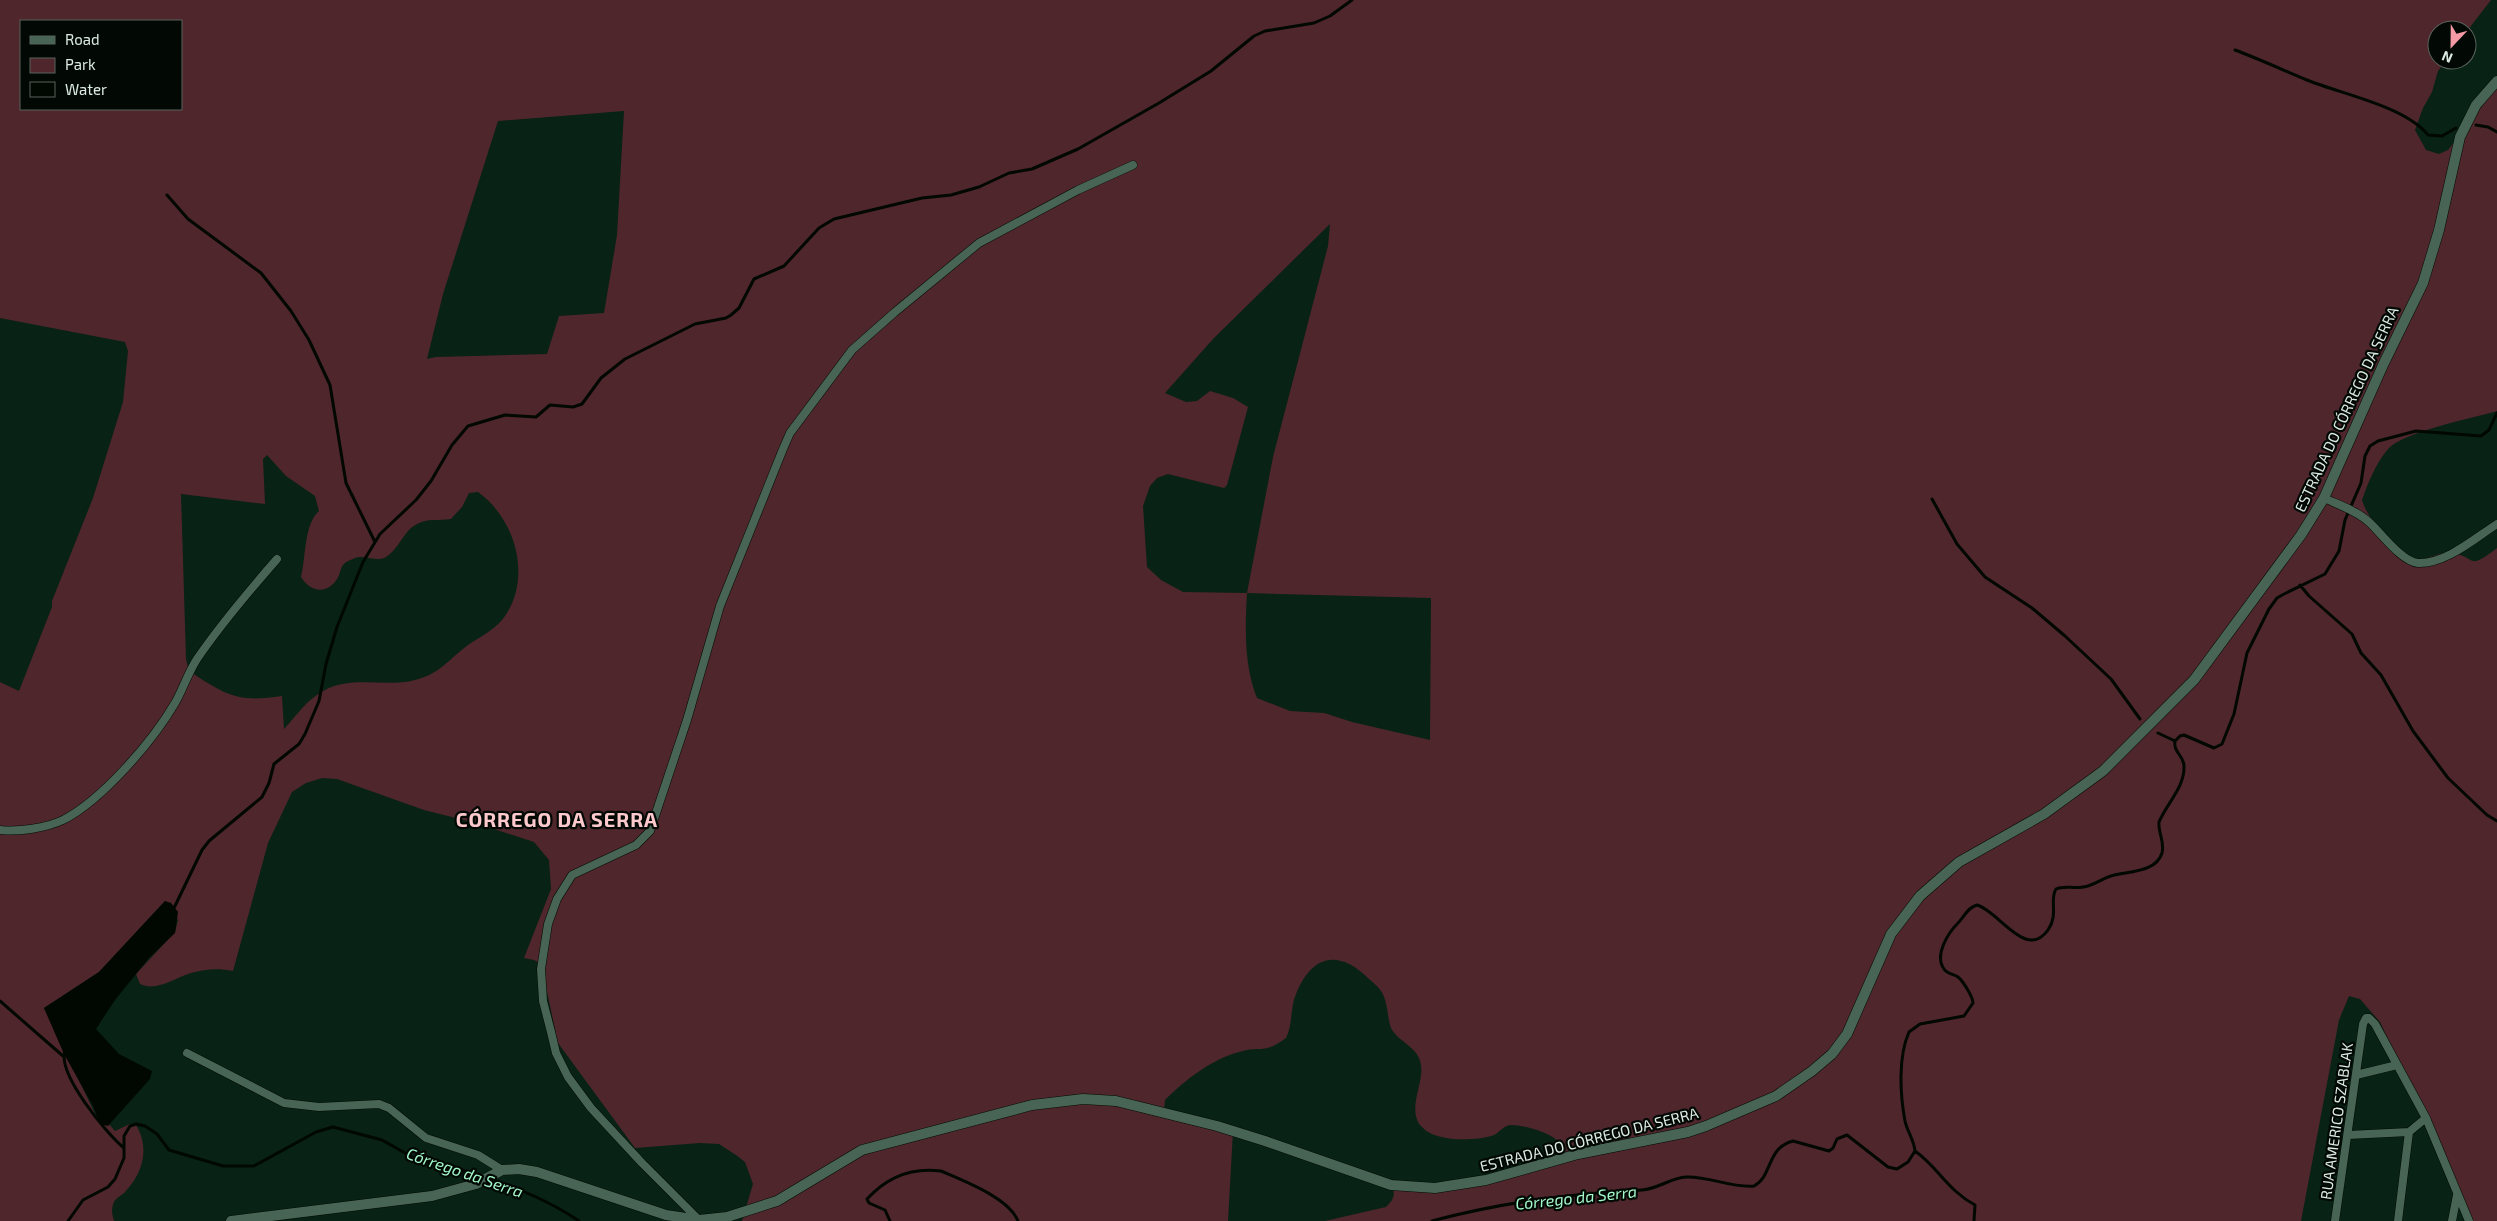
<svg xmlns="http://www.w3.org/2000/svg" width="2497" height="1221" font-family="'Exo 2',sans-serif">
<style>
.green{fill:#4f262b;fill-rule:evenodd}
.water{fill:#000801}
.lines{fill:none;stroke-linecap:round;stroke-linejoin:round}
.stream{stroke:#000801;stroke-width:3}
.minor-casing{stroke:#000b03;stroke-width:9}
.tertiary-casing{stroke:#000b03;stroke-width:11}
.minor{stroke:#486454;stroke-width:8}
.tertiary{stroke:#486454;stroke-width:10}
.labels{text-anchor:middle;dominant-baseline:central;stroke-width:4.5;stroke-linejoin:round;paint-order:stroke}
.street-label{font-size:15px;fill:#dcebe2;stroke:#020905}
.water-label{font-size:16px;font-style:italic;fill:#a5facb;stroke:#020905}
.district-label{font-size:20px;font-weight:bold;letter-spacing:1px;fill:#fdc9cd;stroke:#020905}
</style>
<rect width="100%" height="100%" fill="#082215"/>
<path class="green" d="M0 0H2491L2467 31 2437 30V60H2446L2438 71 2432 92 2423 108 2415 130 2426 150 2439 154 2448 150 2497 87V411C2473 418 2403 432 2388 449 2376 463 2368 483 2362 500 2366 515 2394 556 2408 560 2423 563 2435 552 2449 553 2478 555 2465 573 2497 548V1221H2467L2468 1209 2380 1022 2360 999 2349 996 2339 1020 2301 1221H1325L1386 1207C1393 1200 1396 1196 1392 1186L1490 1181 1559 1157C1560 1151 1561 1147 1558 1142 1553 1133 1520 1124 1510 1125 1502 1126 1498 1135 1491 1136 1473 1141 1435 1142 1422 1127 1406 1111 1424 1084 1421 1065 1419 1047 1398 1042 1391 1028 1387 1017 1388 1001 1381 991 1378 986 1372 982 1368 978 1338 949 1312 955 1296 994 1290 1008 1293 1024 1286 1038 1263 1055 1262 1045 1239 1052 1212 1059 1185 1080 1165 1100L1164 1110 1233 1131 1228 1221H742L753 1184 745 1162 736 1155 719 1144 700 1143 635 1148 558 1043 541 964 534 960 524 958 551 889 549 860 534 842 472 822 424 810 337 779 322 778 306 783 292 792 268 843 233 971C219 968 205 969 191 973 174 978 157 992 140 984L136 974 175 932 178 920 165 901 99 972 44 1008 100 1124H109L115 1131 130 1124 136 1125C150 1148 143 1173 125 1192 122 1195 116 1198 114 1202 111 1209 112 1214 114 1221H0V682L19 691 52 607V601L93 498 123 402 128 351 125 342 0 318ZM21 21H181V109H21ZM624 111 617 235 604 313 559 316 547 354 436 357 427 359 443 294 498 121ZM1330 224 1328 246 1273 457 1247 593 1183 592 1161 580 1147 567 1143 506 1150 486 1157 478 1168 474 1224 488 1227 485 1248 407 1233 398 1210 391 1197 401 1186 402 1165 393 1213 339ZM267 455 286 476 315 496 319 511C304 524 306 557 301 577 310 592 327 595 337 579 340 575 340 569 343 565 345 562 350 560 353 559 363 553 376 563 386 557 400 548 403 531 417 524 427 518 439 521 451 519L462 507 469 493 478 492C517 520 533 581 502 620 492 631 480 637 468 645 449 659 440 674 415 680 386 688 353 675 325 690 307 699 297 715 284 729L282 696C237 703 226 695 189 671L186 659 181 494 265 504 263 459ZM1247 593 1431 598 1430 740 1352 722 1324 713 1290 711 1257 698C1244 666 1245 628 1247 593Z"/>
<path class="water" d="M165 901 171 903 178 912 175 933 149 958 115 1000 96 1029 119 1054 152 1071 150 1079 108 1126 100 1124 93 1106 64 1054 44 1008 99 972Z"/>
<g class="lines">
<path class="stream" d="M2235 50C2259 59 2283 70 2307 80 2341 94 2405 106 2428 135L2442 136 2456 128
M2476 125 2488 127 2497 132
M167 195 188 219 261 273 291 311 309 340 330 385 346 483 375 542
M1932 499 1957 544 1985 577 2032 608 2065 636 2111 679 2140 719
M2300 585 2309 596 2352 634 2361 653 2381 675 2413 731 2448 778 2487 815 2497 821
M2158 733 2175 741
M174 908 202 850 209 841 262 797 269 783 274 764 299 744 305 734 319 701 326 664 337 627 363 562 380 534 416 500 431 481 452 445 468 426 505 415 536 417 550 405 573 407 582 404 601 378 625 359 695 324 726 318 731 315 739 308 754 279 784 266 819 228 834 219 922 198 951 195 979 187 1009 173 1032 169 1078 149 1159 103 1211 71 1254 36 1265 31 1314 23 1330 16 1352 0
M0 1001 63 1056
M65 1051C57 1074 107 1134 124 1148
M1915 1151C1938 1167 1947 1190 1975 1205L1974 1221
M489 1180C516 1186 556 1205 579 1221
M68 1221 83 1200 108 1187 115 1179 124 1158V1136L130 1126 136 1124 145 1126 157 1134 169 1150 223 1166H254L316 1132 333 1127 382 1140 414 1158 451 1166 484 1178
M890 1221 885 1210 869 1203 867 1199C887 1177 911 1167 941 1171 964 1181 1009 1198 1018 1221
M1432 1221C1503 1202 1569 1194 1642 1190 1658 1189 1670 1178 1686 1177 1709 1176 1731 1188 1754 1186 1773 1176 1766 1148 1793 1141L1829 1151 1833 1148 1837 1139 1847 1135 1888 1167 1897 1169 1908 1162 1915 1151C1914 1140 1907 1131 1905 1121 1900 1094 1898 1057 1909 1032L1920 1024 1964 1016 1973 1003C1973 997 1963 981 1958 977 1954 974 1947 974 1944 969 1934 955 1948 933 1958 923 1964 917 1968 907 1977 905 1999 911 2026 961 2048 930 2059 914 2049 900 2056 889 2065 885 2073 889 2083 887 2093 886 2101 879 2111 876 2127 871 2156 873 2162 853 2165 842 2158 833 2159 822 2167 803 2185 787 2184 766 2184 756 2173 752 2175 741L2180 736 2184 735 2214 748 2222 744 2234 714 2247 653 2269 609 2277 598 2284 594 2325 574 2339 551 2345 520 2361 483 2365 456 2370 446 2378 441 2416 431 2481 436 2489 430 2497 413"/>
<g class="minor-casing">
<path id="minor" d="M2324 498C2339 505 2357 511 2369 522 2381 533 2402 562 2418 563 2446 564 2475 538 2497 524
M0 830C19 832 46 828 63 820 102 800 153 741 175 703 183 689 188 673 197 659 221 624 249 591 277 559
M187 1053 284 1103 319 1107 379 1104 389 1108 426 1138 478 1155 502 1170
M2356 1075 2397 1065
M2348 1135 2409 1132 2426 1118
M699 1220 642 1163 591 1108 568 1077 556 1053 551 1032 543 1001 541 969 548 924 557 899 572 875 636 845 650 831 687 720 720 606 783 449 790 433 852 350 895 312 979 243 1078 190 1133 165
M2335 1221 2363 1024 2366 1018H2369L2375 1024 2426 1118 2469 1221
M2398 1221 2409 1132
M2452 1221 2457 1195"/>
</g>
<g class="tertiary-casing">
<path id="tertiary" d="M231 1221 432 1196 476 1184 502 1170 519 1169 537 1172 666 1215 699 1220 727 1217 777 1201 862 1150 1032 1105 1083 1099 1116 1101 1217 1126 1265 1141 1391 1185 1435 1188 1486 1180 1578 1154 1688 1132 1706 1126 1776 1096 1812 1071 1832 1054 1847 1034 1891 934 1920 896 1959 862 2044 814 2103 771 2194 680 2301 535 2324 498 2383 365 2423 283 2439 230 2460 137 2476 105 2497 81"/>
</g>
<use href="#minor" class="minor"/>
<use href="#tertiary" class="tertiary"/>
</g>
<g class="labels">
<g class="street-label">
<text transform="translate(2346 409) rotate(-65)">ESTRADA DO CÓRREGO DA SERRA</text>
<text transform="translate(2336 1121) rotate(-82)">RUA AMERICO SZABLAK</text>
<text transform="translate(1589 1139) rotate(-14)">ESTRADA DO CÓRREGO DA SERRA</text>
</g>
<g class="water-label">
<text transform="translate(465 1172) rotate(19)">Córrego da Serra</text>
<text transform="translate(1576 1197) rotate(-6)">Córrego da Serra</text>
</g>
<g class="district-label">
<text x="557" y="819">CÓRREGO DA SERRA</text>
</g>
</g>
<rect x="20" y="20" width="162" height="90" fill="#020905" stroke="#59635d"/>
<rect x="30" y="36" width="25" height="8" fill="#486454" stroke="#59635d"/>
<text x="65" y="45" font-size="15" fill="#dcebe2">Road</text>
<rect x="30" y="58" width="25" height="15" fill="#4f262b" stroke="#59635d"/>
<text x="65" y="70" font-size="15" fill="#dcebe2">Park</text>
<rect x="30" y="82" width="25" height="15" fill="#000801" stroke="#59635d"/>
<text x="65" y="95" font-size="15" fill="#dcebe2">Water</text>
<g transform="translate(2452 45) rotate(202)"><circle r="24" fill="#020905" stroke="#59635d"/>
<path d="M0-4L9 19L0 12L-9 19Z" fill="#f49aa4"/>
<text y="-8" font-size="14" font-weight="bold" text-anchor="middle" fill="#dcebe2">N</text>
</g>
</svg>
